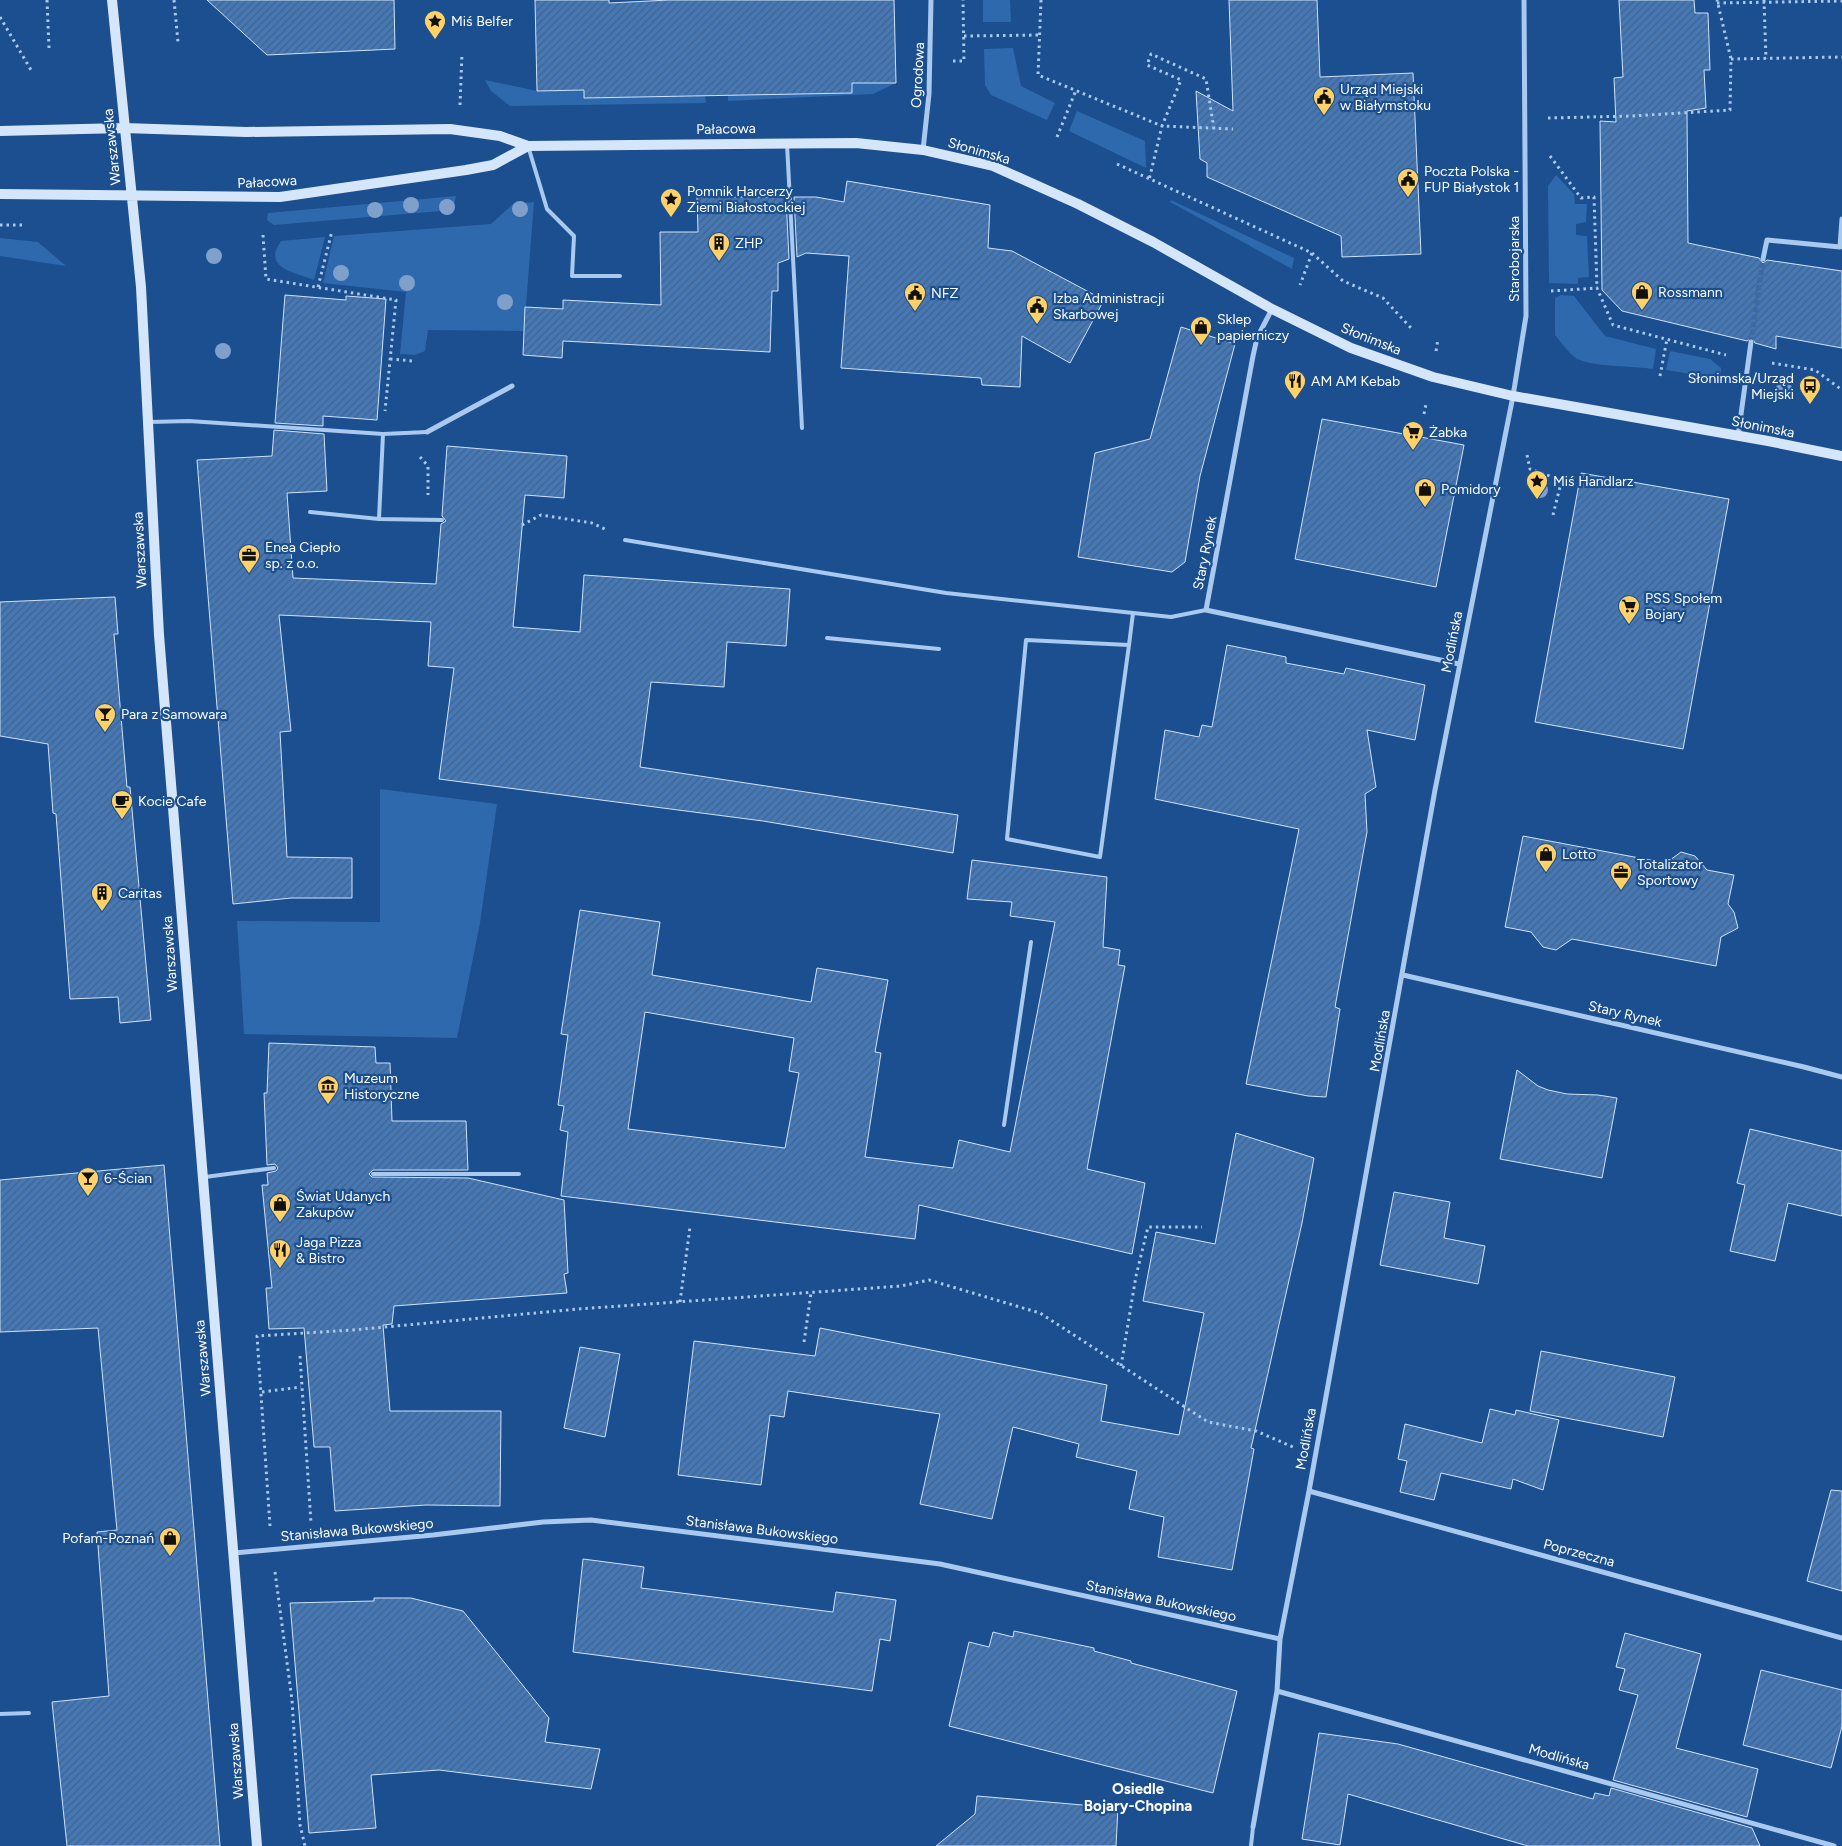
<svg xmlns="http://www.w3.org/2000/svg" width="1842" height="1846" font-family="Figtree,sans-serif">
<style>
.green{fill:#2e69ad}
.building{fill:url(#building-hatch);stroke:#cfe3fa;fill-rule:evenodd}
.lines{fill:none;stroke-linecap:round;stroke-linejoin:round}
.street-tunnel{stroke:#3d69a0;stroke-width:5;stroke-dasharray:5 2.5;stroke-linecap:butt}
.path{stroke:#a9c9ee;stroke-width:3;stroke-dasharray:2.5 4;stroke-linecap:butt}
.lane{stroke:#a9c9ee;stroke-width:4}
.street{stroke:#a9c9ee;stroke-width:5}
.secondary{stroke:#d6e6fa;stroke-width:10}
.tree{fill:#7ea0ca}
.labels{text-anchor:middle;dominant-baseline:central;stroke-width:4.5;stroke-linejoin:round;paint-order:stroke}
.poi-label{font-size:14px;fill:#fff;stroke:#1b4f8f;text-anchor:start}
.street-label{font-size:14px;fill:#fff;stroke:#1b4f8f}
.neighbourhood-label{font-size:15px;font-weight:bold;fill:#fff;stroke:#1b4f8f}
</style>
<defs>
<pattern id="building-hatch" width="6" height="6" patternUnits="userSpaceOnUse" patternTransform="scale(1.25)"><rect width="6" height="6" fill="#4478b7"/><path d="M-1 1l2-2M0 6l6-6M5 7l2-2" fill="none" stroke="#486282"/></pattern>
</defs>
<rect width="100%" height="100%" fill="#1b4f8f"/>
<path class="green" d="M983 0H1010L1011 22H983Z
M1013 48 1021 86 1055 103 1047 120 991 95 985 85 984 49Z
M485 80 537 91 584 90V98L705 96 706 103 510 106 491 91Z
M852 83H896L873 94 728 101V95L852 93Z
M1077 111 1145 141 1146 168 1069 131Z
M1556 175 1574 194 1575 204H1587L1586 222 1576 224V235L1587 236 1589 277 1578 278V284L1549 283 1548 186Z
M456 196 453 210 274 225 267 220 268 213Z
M1171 200 1294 258 1292 269 1170 202Z
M534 202 524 331 428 330 425 351 415 355 400 354 406 292 323 283 334 236 491 224 513 204Z
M325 237 314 280C294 272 262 268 281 241Z
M0 238 38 242 66 266 0 256Z
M1561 295 1574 296 1605 336 1656 349 1653 369C1636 366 1589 367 1576 358 1568 353 1561 342 1555 335V298Z
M1670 351 1710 359 1721 368V379L1666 370Z
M380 789 497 804 480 923 457 1038 244 1034 237 921 380 922Z"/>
<path class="building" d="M207 0H394L395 49 267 55Z
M535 0H609V3L669 0H894L896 83H852V93L584 98V90L537 91Z
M1229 0H1317L1320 77 1413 73 1421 254 1342 257 1341 236 1207 177V163L1200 159 1196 91 1233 111Z
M1619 0H1694L1695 13H1708L1710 70H1704L1706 108 1687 111 1688 243 1759 258 1763 263 1767 260 1842 271V348L1776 336V349L1755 343 1752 338 1747 341 1622 311 1602 290 1600 121 1616 122 1614 78 1623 77Z
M847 181 990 205 988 248 1012 251 1104 300 1070 363 1022 336 1020 387 982 385 981 378 841 368 849 256 806 253 797 257 794 197H816L844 202Z
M697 197H786L789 259 778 263V291H772L770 352 563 341 562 358 523 355 525 307 563 309V300L661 305 660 232H698Z
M285 295 346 300V296L386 299 377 420 323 416V426L275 423Z
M1181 327 1235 344 1200 476 1185 562 1172 572 1078 557 1095 453 1150 439Z
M1322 419 1464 445 1436 587 1295 559Z
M274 430 324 434 327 491 287 493 293 578 436 584 441 524 446 521 442 516 447 446 567 456 564 498 525 495 513 627 580 632 584 575 790 589 786 646 727 642 724 687 651 682 640 767 958 815 953 853 763 821 439 779 454 668 428 666 431 622 279 615 291 731 280 732 287 857 352 858V898H291L233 904 197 460 272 456Z
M1581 473 1729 499 1683 749 1535 722Z
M115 597 118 634H114L127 787H130L151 1020 120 1023 118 997 70 999 56 814 53 813 48 744 0 736V602Z
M1227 645 1286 657V663L1344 674 1346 668 1425 685 1415 740 1367 730 1376 787 1365 794 1367 832 1335 1007 1340 1009 1326 1097 1308 1096 1246 1084 1299 829 1155 799 1165 730 1199 737 1202 725 1212 727Z
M1523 836 1666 863 1681 852 1695 856 1707 870 1734 875 1728 904 1734 912 1738 928 1721 937 1716 966 1572 939 1556 950 1543 947 1531 932 1505 927Z
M972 860 1107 877 1103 947 1120 950 1118 965 1125 966 1087 1169 1145 1183 1132 1254 919 1205 915 1239 561 1196 568 1132 560 1130 564 1106 558 1105 568 1035 561 1034 580 910 660 922 652 975 811 1002 817 968 888 980 875 1052 881 1053 865 1157 953 1168 959 1140 1010 1152 1055 922 1010 916 1012 902 967 899ZM645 1012 794 1038 789 1071 799 1073 785 1148 628 1129Z
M269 1043 375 1047 376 1063H390L392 1121H466L468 1170H373L369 1174 372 1177 468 1178 564 1200 568 1273 564 1274 567 1293 394 1306 392 1324 383 1325 390 1411H501L500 1506 426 1505 335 1511 330 1447H314L304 1328 269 1329 266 1288H272L262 1185H268L267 1173 276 1171 278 1168 275 1164 267 1165 264 1093H267Z
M1517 1070 1538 1086 1548 1090 1567 1094 1598 1095 1617 1098 1602 1178 1500 1159Z
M1750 1129 1842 1151V1216L1788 1203 1775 1261 1730 1251 1745 1185 1737 1183Z
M1236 1133 1314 1158 1302 1223 1251 1448 1254 1449 1232 1570 1158 1557 1164 1517 1129 1509 1137 1471 1076 1457 1079 1444 1013 1427 992 1519 920 1504 940 1414 788 1391 784 1417 770 1415 761 1485 678 1475 694 1341 815 1356 820 1328 1107 1385 1101 1421 1179 1435 1204 1313 1143 1301 1156 1232 1215 1244Z
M164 1165 220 1846H67L52 1702 109 1696 97 1532 117 1530 98 1328 0 1332V1180Z
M1394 1192 1450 1202 1444 1238 1485 1246 1478 1284 1380 1265Z
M580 1347 620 1354 605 1437 564 1428Z
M1541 1351 1675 1377 1663 1437 1530 1411Z
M1490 1409 1515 1415 1516 1410 1559 1420 1543 1490 1513 1479 1511 1489 1441 1473 1434 1500 1400 1492 1407 1461 1398 1459 1405 1424 1482 1443Z
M1831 1490 1842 1491V1591L1807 1581Z
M583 1559 644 1567 641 1588 833 1612 836 1592 896 1600 890 1641 880 1639 872 1691 573 1652Z
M374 1598H411L463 1611 549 1718 545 1742 600 1749 591 1789 439 1770 371 1775 376 1828 309 1833 290 1603 374 1601Z
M1014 1631 1094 1648V1651L1131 1661V1663L1237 1691 1213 1793 949 1726 969 1642 989 1647 993 1632 1013 1637Z
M1625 1633 1701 1654 1676 1748 1758 1769 1747 1817 1613 1780 1638 1695 1619 1690 1625 1669 1616 1667Z
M1761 1670 1842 1690V1726L1831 1768 1743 1745Z
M1319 1733 1398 1744 1593 1799 1595 1793 1609 1796 1611 1788 1752 1828 1760 1846H1528L1348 1794 1340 1845 1302 1839Z
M977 1796 1118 1808 1116 1846H936L975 1814Z"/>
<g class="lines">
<path class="street-tunnel" d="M1751 342 1763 259"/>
<path class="path" d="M47 0 49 48
M174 0 178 42
M1041 0 1038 75 1162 126 1149 180
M1764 0 1766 59
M1717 3 1842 1
M0 17 31 70
M964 36 1041 35
M1731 59 1842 57
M953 61H964L963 0
M460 105 462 53
M1548 118 1632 116 1730 110 1731 59 1717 0
M1214 129 1206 79 1151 54 1147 65 1181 80 1162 126 1233 129
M1057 137 1076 90
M1550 156 1581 198 1594 197 1597 288
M1117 164 1312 253 1300 285
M0 225H26
M263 235 266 279 396 300 385 411
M1312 253 1343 281 1383 298 1411 328
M318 287 332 231
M1551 291 1597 288 1613 325 1726 355
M1436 351 1438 339
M390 359 413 361
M1772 363 1815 370 1842 390
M1660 376 1667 339
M1424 414 1426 404
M1527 455 1530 469 1578 486
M420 457 428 466V495
M1553 515 1562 479
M522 525 541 515 592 523 605 529
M680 1302 690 1227
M804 1342 811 1293
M300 1356 311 1523
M1121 1366 1136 1276 1148 1227H1202
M262 1392 301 1387
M270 1526 257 1336 353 1330 578 1309 901 1286 929 1280 1040 1313 1208 1422 1256 1431 1293 1447
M275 1572 292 1700 300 1825 305 1846"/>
<path class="lane" d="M787 144 802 428
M528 146 547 209 574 236 572 276H620
M149 422 189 421 383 434 379 519 442 520
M383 434 427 432
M310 512 379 519
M625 540 946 593 1171 617 1206 610
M827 638 939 649
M1129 645 1026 640 1007 839 1100 857 1129 645 1133 613
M1004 1125 1031 942
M373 1174H519
M205 1177 274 1168
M0 1714 29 1713
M1251 1846 1253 1827"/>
<path class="street" d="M923 150 929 94 931 0
M1763 259 1767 240 1840 247 1842 219
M1272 309 1257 338 1253 356 1206 610 1459 664
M427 432 512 386
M1738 436 1751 342
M1403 975 1804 1067 1842 1077
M1309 1491 1842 1638
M234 1553 433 1535 543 1522 591 1520 940 1564 1280 1639
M1277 1691 1834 1846
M1253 1827 1277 1691 1280 1639 1309 1491 1435 790 1513 396 1526 316 1524 0"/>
<path class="secondary" d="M112 0 141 287 159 635 257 1846
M0 131 124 128 246 132 450 129 500 136 528 146 856 143 923 150 993 166 1078 204 1153 242 1272 309 1351 348 1433 377 1513 396 1768 441 1842 456
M0 194 280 197 466 170 493 165 528 146"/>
</g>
<g class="tree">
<circle cx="411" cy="205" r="8"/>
<circle cx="447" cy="207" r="8"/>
<circle cx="520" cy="209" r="8"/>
<circle cx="375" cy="210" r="8"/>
<circle cx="214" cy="256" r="8"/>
<circle cx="341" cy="273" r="8"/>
<circle cx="407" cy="283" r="8"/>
<circle cx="505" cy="302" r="8"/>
<circle cx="223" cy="351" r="8"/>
<circle cx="1784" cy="389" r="8"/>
<circle cx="1540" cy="490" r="8"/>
</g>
<defs>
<g id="sight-pin" transform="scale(1.125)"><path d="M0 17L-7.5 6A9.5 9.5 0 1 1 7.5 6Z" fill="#ffd166" stroke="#1b4f8f"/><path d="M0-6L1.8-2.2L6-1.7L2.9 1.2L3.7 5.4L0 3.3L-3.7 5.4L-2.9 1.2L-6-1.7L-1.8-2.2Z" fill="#111"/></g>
<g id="civic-pin" transform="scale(1.125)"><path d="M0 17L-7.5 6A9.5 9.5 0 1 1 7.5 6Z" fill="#ffd166" stroke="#1b4f8f"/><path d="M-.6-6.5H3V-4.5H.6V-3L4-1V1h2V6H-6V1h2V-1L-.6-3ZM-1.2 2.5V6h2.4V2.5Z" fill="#111"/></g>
<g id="building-pin" transform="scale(1.125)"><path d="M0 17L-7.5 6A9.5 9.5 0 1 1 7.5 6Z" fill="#ffd166" stroke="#1b4f8f"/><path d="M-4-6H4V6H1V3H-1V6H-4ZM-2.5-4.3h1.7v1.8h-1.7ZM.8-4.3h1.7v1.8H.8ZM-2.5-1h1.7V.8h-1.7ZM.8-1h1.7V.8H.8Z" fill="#111"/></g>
<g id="shop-pin" transform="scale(1.125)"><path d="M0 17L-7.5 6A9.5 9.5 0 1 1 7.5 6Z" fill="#ffd166" stroke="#1b4f8f"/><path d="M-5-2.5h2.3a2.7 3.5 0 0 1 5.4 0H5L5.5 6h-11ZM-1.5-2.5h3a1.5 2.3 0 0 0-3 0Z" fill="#111"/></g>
<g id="restaurant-pin" transform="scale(1.125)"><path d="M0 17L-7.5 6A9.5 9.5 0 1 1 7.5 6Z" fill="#ffd166" stroke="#1b4f8f"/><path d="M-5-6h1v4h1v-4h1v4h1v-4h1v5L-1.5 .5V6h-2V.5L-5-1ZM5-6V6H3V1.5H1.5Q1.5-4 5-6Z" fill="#111"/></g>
<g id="bus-pin" transform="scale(1.125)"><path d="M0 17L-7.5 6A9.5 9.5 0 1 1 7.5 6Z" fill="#ffd166" stroke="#1b4f8f"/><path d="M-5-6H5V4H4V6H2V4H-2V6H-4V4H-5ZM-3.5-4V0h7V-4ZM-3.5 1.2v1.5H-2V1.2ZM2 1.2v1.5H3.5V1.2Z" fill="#111"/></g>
<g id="supermarket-pin" transform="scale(1.125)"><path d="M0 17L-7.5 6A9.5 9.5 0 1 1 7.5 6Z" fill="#ffd166" stroke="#1b4f8f"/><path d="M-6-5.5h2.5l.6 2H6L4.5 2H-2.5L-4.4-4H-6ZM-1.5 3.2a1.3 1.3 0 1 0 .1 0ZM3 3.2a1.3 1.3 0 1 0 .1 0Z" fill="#111"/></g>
<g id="office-pin" transform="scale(1.125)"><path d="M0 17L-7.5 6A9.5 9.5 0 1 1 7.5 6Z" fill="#ffd166" stroke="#1b4f8f"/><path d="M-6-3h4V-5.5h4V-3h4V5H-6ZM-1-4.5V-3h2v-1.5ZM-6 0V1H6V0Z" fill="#111"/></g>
<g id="bar-pin" transform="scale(1.125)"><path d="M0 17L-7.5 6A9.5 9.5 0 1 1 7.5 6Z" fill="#ffd166" stroke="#1b4f8f"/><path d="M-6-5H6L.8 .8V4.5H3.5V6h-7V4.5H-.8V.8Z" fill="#111"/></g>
<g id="cafe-pin" transform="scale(1.125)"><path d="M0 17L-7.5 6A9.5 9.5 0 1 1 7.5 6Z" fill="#ffd166" stroke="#1b4f8f"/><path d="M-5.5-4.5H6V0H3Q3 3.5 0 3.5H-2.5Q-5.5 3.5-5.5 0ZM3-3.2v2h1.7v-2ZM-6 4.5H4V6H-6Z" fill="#111"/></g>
<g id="museum-pin" transform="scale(1.125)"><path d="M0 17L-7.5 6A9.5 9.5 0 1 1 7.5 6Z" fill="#ffd166" stroke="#1b4f8f"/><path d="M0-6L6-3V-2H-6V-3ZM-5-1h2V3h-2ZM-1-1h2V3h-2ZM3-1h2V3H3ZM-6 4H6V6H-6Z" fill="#111"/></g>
</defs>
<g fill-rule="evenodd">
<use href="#sight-pin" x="435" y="21"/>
<use href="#civic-pin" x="1324" y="97"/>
<use href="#civic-pin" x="1408" y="179"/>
<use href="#sight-pin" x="671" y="199"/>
<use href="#building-pin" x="719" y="243"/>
<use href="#shop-pin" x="1642" y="292"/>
<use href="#civic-pin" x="915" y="293"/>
<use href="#civic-pin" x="1037" y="306"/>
<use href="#shop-pin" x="1201" y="327"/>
<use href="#restaurant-pin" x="1295" y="381"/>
<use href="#bus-pin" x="1810" y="386"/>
<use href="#supermarket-pin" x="1413" y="432"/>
<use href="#sight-pin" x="1537" y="481"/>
<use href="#shop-pin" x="1425" y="489"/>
<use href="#office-pin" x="249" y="555"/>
<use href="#supermarket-pin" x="1629" y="606"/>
<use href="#bar-pin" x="105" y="714"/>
<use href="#cafe-pin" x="122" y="801"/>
<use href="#shop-pin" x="1546" y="854"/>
<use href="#office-pin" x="1621" y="872"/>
<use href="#building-pin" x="102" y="893"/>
<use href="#museum-pin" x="328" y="1086"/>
<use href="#bar-pin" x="88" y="1178"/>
<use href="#shop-pin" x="280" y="1204"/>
<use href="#restaurant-pin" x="280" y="1250"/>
<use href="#shop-pin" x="170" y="1538"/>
</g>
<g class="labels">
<g class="poi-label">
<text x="451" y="21">Miś Belfer</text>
<text x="1340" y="89">Urząd Miejski<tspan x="1340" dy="16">w Białymstoku</tspan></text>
<text x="1424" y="171">Poczta Polska -<tspan x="1424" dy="16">FUP Białystok 1</tspan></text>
<text x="687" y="191">Pomnik Harcerzy<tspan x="687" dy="16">Ziemi Białostockiej</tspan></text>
<text x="735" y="243">ZHP</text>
<text x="1658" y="292">Rossmann</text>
<text x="931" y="293">NFZ</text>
<text x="1053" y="298">Izba Administracji<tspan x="1053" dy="16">Skarbowej</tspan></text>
<text x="1217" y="319">Sklep<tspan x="1217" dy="16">papierniczy</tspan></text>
<text x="1794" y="378" text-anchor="end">Słonimska/Urząd<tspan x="1794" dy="16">Miejski</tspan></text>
<text x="1311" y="381">AM AM Kebab</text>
<text x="1429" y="432">Żabka</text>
<text x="1553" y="481">Miś Handlarz</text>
<text x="1441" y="489">Pomidory</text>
<text x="265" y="547">Enea Ciepło<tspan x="265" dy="16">sp. z o.o.</tspan></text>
<text x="1645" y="598">PSS Społem<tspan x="1645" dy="16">Bojary</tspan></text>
<text x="121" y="714">Para z Samowara</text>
<text x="138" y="801">Kocie Cafe</text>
<text x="1562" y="854">Lotto</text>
<text x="1637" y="864">Totalizator<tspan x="1637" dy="16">Sportowy</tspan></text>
<text x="118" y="893">Caritas</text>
<text x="344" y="1078">Muzeum<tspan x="344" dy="16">Historyczne</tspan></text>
<text x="104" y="1178">6-Ścian</text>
<text x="296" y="1196">Świat Udanych<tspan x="296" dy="16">Zakupów</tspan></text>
<text x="296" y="1242">Jaga Pizza<tspan x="296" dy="16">&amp; Bistro</tspan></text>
<text x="154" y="1538" text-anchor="end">Pofam-Poznań</text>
</g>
<g class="street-label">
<text transform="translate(918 75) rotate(-87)">Ogrodowa</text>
<text transform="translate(726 129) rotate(-1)">Pałacowa</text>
<text transform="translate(112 147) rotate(-96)">Warszawska</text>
<text transform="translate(979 151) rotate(16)">Słonimska</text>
<text transform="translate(267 182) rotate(-3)">Pałacowa</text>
<text transform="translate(1514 259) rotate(-90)">Starobojarska</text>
<text transform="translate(1371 339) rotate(22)">Słonimska</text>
<text transform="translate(1763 427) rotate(11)">Słonimska</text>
<text transform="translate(140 550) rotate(-93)">Warszawska</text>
<text transform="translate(1205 553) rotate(-79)">Stary Rynek</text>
<text transform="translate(1452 642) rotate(-79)">Modlińska</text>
<text transform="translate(170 954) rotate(-94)">Warszawska</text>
<text transform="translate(1625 1014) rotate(13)">Stary Rynek</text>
<text transform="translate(1380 1041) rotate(-80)">Modlińska</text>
<text transform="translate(203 1358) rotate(-95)">Warszawska</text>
<text transform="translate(1306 1439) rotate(-80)">Modlińska</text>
<text transform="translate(357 1530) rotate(-5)">Stanisława Bukowskiego</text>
<text transform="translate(762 1530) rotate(7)">Stanisława Bukowskiego</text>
<text transform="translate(1579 1553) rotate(15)">Poprzeczna</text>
<text transform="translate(1161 1601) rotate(12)">Stanisława Bukowskiego</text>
<text transform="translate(1559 1757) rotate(16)">Modlińska</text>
<text transform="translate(236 1761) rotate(-94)">Warszawska</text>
</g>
<g class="neighbourhood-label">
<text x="1138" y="1789">Osiedle<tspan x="1138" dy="17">Bojary-Chopina</tspan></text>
</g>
</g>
</svg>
